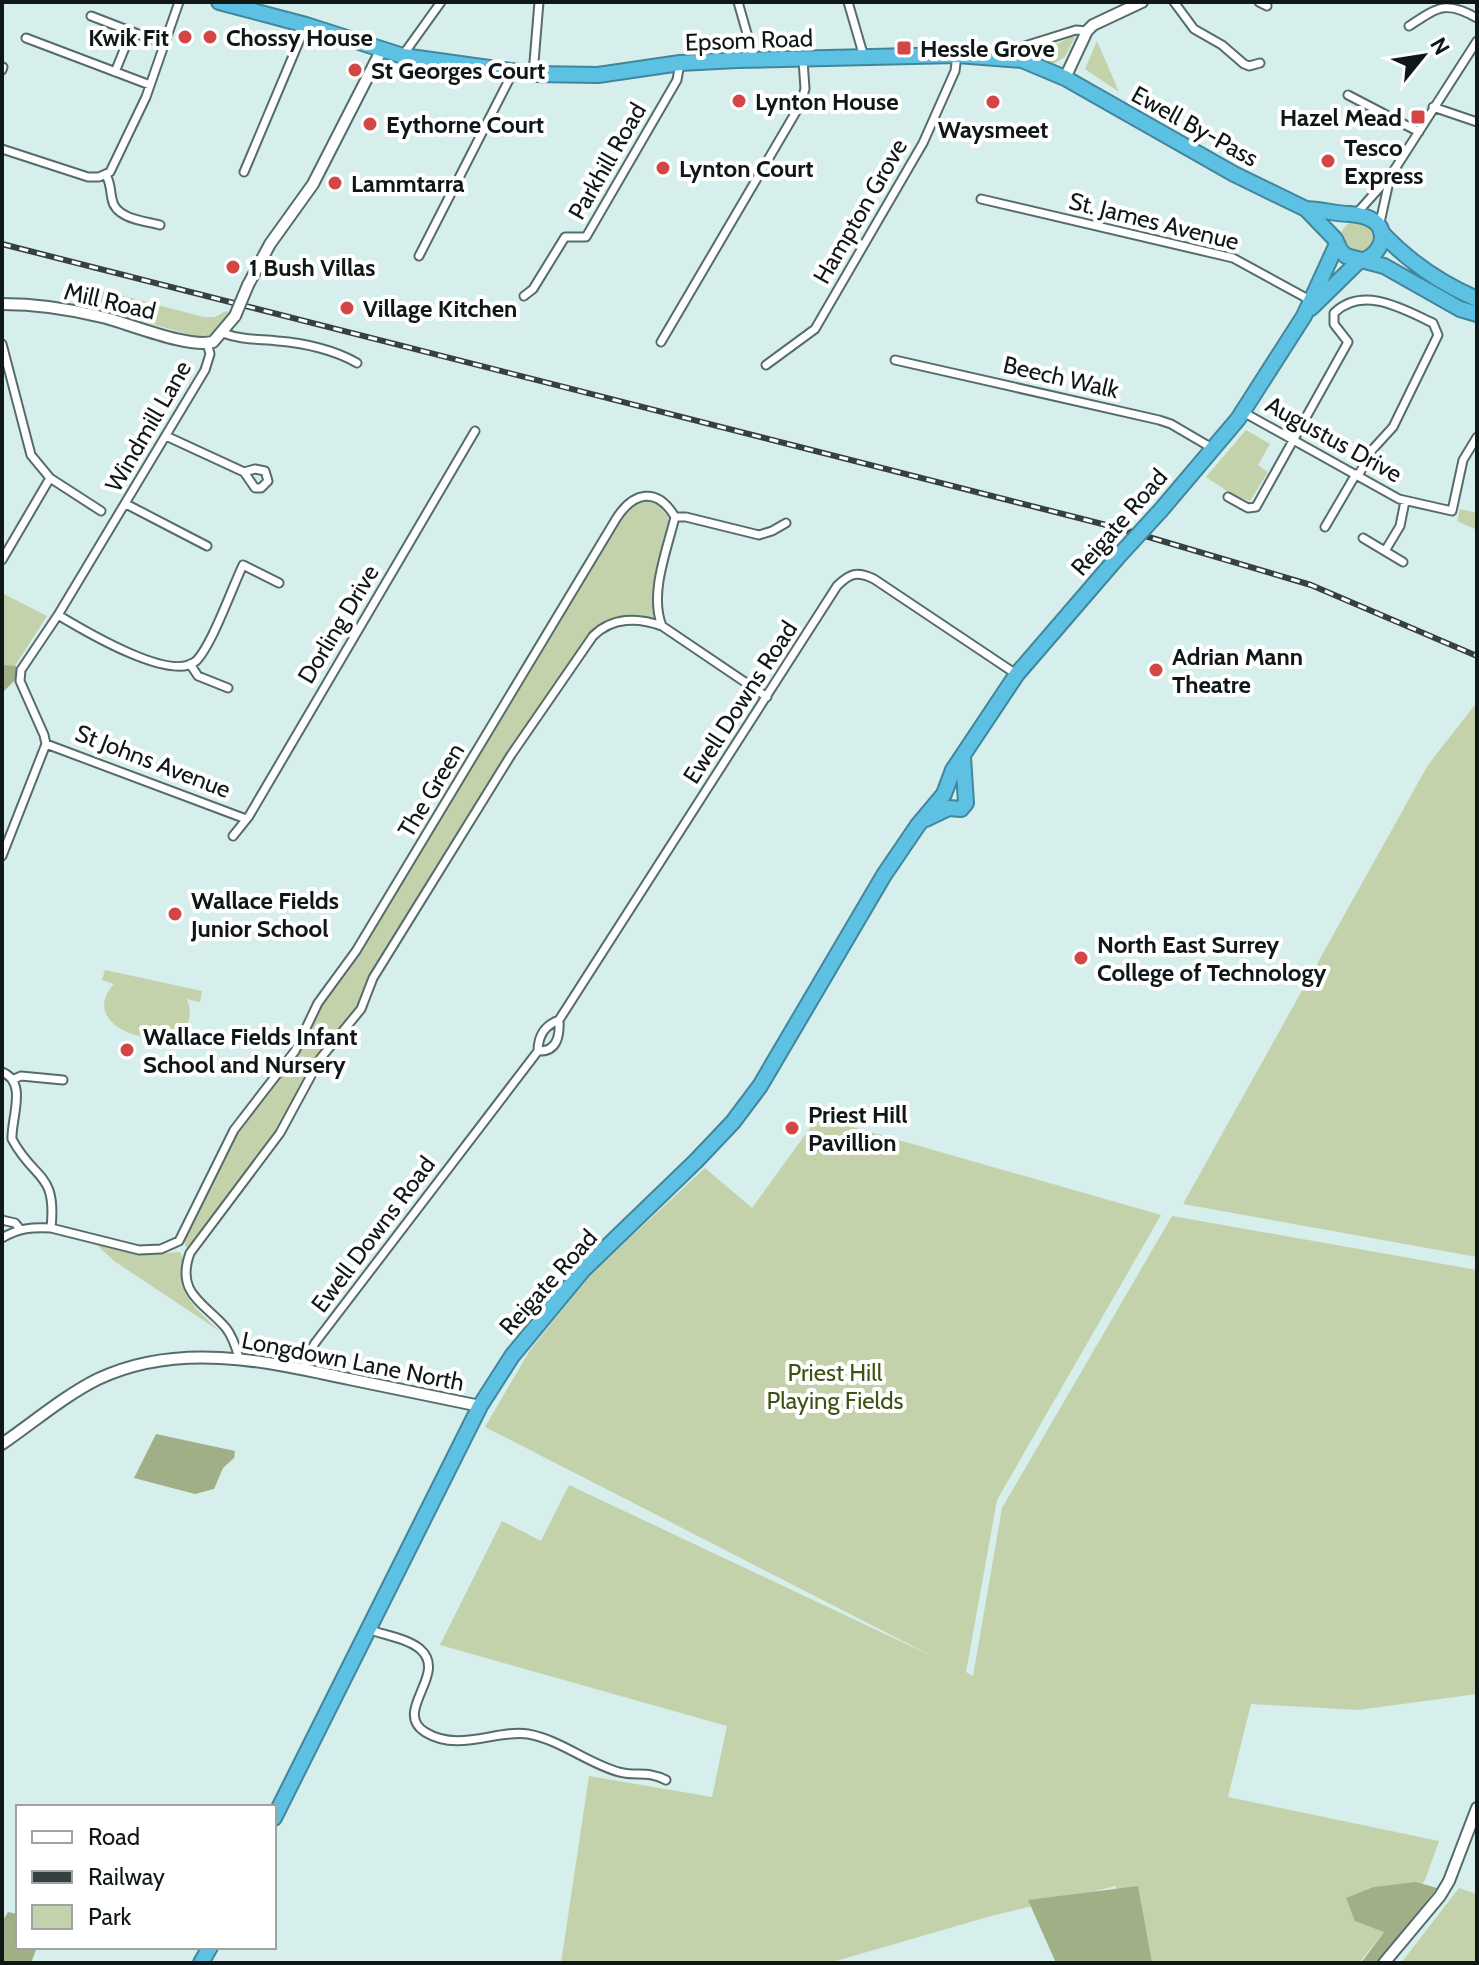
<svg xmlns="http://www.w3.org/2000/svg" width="1479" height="1965" font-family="Cabin,sans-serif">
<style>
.green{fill:#c3d2aa}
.forest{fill:#a0af86}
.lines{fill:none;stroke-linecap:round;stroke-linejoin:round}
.street-casing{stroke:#566c6a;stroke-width:11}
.secondary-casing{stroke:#566c6a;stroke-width:14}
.highway-casing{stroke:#42869c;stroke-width:18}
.street{stroke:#fff;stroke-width:7}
.secondary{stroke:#fff;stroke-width:10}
.highway{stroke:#5dc1e4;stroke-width:14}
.rail-casing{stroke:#354140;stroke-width:6}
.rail{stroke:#fff;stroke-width:3;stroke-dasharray:9;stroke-linecap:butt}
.secondary-bridge-casing{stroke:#566c6a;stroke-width:14;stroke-linecap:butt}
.highway-bridge-casing{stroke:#42869c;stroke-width:18;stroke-linecap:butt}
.secondary-bridge{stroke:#fff;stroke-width:10}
.highway-bridge{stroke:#5dc1e4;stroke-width:14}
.poi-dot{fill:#d44545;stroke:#fff;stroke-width:3}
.labels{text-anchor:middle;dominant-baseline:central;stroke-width:8;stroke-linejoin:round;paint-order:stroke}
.poi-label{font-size:24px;font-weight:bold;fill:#0f1717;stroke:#fff;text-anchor:start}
.street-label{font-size:24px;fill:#0f1717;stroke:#fff}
.park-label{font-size:24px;fill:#405213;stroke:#fff}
</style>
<rect width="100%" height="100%" fill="#d6eeec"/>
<path class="green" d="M1071 37H1075L1065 57 1053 64 1032 56 1029 50 1059 43Z
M1097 41 1119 92 1085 69Z
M1341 237a16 16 0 1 1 32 0a16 16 0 1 1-32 0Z
M101 290 203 317H215L226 311 230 313 211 338H202L98 309Z
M1246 430 1270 444 1258 465 1268 472 1250 501 1233 495 1206 477Z
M641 500 658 504 668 517 669 524 658 565 653 619 638 617 608 622 598 627 578 649 504 761 357 1007 318 1057 277 1130 191 1246 185 1247V1237L241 1126 290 1064 321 1005 359 954 621 518 633 503Z
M1460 509 1477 513V530L1457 521Z
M2 593 47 616 2 686Z
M1477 702V1257L1183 1204 1428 765Z
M105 970 202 991 200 1002 187 999C211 1066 66 1037 114 984L102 980Z
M818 1117 1161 1215 997 1500 966 1672 973 1676 1002 1508 1172 1216 1477 1270V1694L1358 1710 1251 1704 1228 1797 1439 1841 1425 1880 1359 1963H1120L1116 1886 991 1916 829 1963H561L589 1776 712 1797 727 1726 440 1645 502 1521 541 1541 569 1485 936 1658 485 1427 530 1350 592 1273 705 1168 752 1208Z
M97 1245 142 1255 180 1252C186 1262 181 1273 183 1284 187 1304 207 1319 221 1332L114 1261Z
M1459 1888 1477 1894V1963H1401Z"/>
<path class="forest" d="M2 665 16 666V679L2 693Z
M156 1434 235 1451 234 1458 223 1468 214 1489 195 1494 134 1478Z
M1416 1882 1437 1888 1377 1963H1361L1384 1932 1355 1921 1346 1898 1374 1887Z
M1138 1886 1152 1963H1056L1028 1900Z
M8 1912 18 1914V1947H37L31 1963H2V1922Z"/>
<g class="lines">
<g class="street-casing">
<path id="street" d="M738 2 754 58
M848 2 864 57
M1174 2 1194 29 1222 45 1244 64 1249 66 1260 63
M1259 2 1267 6
M91 16 164 44
M1409 26C1438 7 1446 0 1477 18
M26 38 150 85
M1015 49 1076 30 1087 31
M403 55 441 2
M2 70 3 67
M115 72 126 45
M533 74 539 2
M1348 95 1419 132
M1433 107 1477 122
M2 149 88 177H99L110 172 146 97 179 2
M244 172 306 25
M106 175C111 184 110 190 112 199 115 219 145 221 160 225
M981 199 1233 258 1310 300
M1356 214 1391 175 1477 41
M1379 227 1390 177
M419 256 513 72
M524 296 533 289 565 237H586L677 80 680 63
M223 333C241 340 259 339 278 341 304 343 335 350 357 363
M661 342 800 105 805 89 803 60
M2 344 31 455 50 478 101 511
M895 360 1159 420 1171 424 1212 448
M766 365 815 329 923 143 955 71 957 55
M1243 412 1399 499 1452 511 1463 460 1477 437
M166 436 244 472 255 469 265 471 268 481 261 488H255L244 472
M1228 497 1248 508 1256 507 1348 342 1334 324V313C1363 285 1403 309 1433 323L1438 335 1393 427 1372 450 1358 476
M126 504 207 546
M675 517H686L759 535 772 531 786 523
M1325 527 1356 474
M1363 538 1403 562
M1385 551 1400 526 1405 501
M2 560 50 478
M58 615C83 630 171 683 196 661 212 645 232 588 243 565L279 583
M190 664 198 676 228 688
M46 744 246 819
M233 836 249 816 475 431
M2 856 46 744 44 735 20 681 21 670 58 615 205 370 210 354 207 343
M538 1051C557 1052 560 1036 559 1020
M2 1072C28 1082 11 1118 12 1139 34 1181 57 1171 51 1228
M14 1079 21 1076 63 1080
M2 1220 15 1223 20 1229
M2 1238C19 1228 32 1227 51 1228L139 1250 161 1249 179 1241 234 1130 295 1051 318 1003 356 951 616 519C633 492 657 486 675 517 667 550 649 594 662 626
M239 1358C236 1347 233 1337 226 1328 205 1303 175 1294 190 1253L280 1133 320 1059 361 1009 373 978 511 755 593 636C612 617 638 617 662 626L767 697
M305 1369 307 1357 315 1343 538 1051C538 1036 545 1025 559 1020L837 586C850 573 857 571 874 579L1016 674
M368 1629C383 1635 407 1638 420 1649 449 1674 392 1711 425 1732 459 1753 497 1729 528 1734 561 1740 587 1763 619 1772 638 1777 646 1770 666 1780"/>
</g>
<g class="secondary-casing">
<path id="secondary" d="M1065 78 1087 31 1093 25 1142 2
M248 285 270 244 313 184 382 49
M2 304C36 304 70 309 102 317 131 324 186 348 213 342L235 316
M2 1444C34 1422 64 1396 98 1379 178 1341 266 1361 349 1379 393 1388 436 1397 480 1406
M1384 1963 1440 1896 1449 1881 1477 1808"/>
</g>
<g class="highway-casing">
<path id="highway" d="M219 2 306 25 403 56 533 74 598 75 680 63 737 60 957 55 1022 60 1065 78 1234 174 1306 209 1335 239 1340 250 1346 256 1384 266 1460 309 1477 314
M1306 209C1321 209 1335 214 1350 214 1365 215 1387 221 1381 243 1378 251 1372 257 1364 260
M1381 232C1409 262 1440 283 1477 299
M1311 308 1359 261
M1161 510 1238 419 1304 316 1337 244
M926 819 949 808 961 809 966 803 963 757
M274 1818 480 1406 512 1356 583 1270 696 1161 733 1122 760 1086 884 875 918 825 944 794 953 770 1017 674 1117 558
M201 1963 210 1947"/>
</g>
<use href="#street" class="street"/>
<use href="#secondary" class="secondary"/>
<use href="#highway" class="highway"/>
<g class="rail-casing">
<path id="rail" d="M2 244 1118 528 1311 585 1477 656"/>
</g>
<use href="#rail" class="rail"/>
<g class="secondary-bridge-casing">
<path id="secondary-bridge" d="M235 316 248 285"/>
</g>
<g class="highway-bridge-casing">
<path id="highway-bridge" d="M1117 558 1161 510"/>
</g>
<use href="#secondary-bridge" class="secondary-bridge"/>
<use href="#highway-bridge" class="highway-bridge"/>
</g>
<g class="poi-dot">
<circle cx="185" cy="37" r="8"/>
<circle cx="210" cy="37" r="8"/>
<rect x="896" y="40" width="16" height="16" rx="4"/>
<circle cx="355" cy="70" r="8"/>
<circle cx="739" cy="101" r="8"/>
<circle cx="993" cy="102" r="8"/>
<rect x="1410" y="109" width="16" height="16" rx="4"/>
<circle cx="370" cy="124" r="8"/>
<circle cx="1328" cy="161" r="8"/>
<circle cx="663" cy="168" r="8"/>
<circle cx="335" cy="183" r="8"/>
<circle cx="233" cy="267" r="8"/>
<circle cx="347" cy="308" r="8"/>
<circle cx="1156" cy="670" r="8"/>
<circle cx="175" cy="914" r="8"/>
<circle cx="1081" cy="958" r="8"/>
<circle cx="127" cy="1050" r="8"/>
<circle cx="792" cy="1128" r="8"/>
</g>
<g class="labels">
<g class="poi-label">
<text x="169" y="37" text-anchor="end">Kwik Fit</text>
<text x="226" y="37">Chossy House</text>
<text x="920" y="48">Hessle Grove</text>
<text x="371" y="70">St Georges Court</text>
<text x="755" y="101">Lynton House</text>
<text x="1402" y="117" text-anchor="end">Hazel Mead</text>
<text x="386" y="124">Eythorne Court</text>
<text x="993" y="129" text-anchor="middle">Waysmeet</text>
<text x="1344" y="147">Tesco<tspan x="1344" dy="28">Express</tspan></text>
<text x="679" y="168">Lynton Court</text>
<text x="351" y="183">Lammtarra</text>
<text x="249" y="267">1 Bush Villas</text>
<text x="363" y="308">Village Kitchen</text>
<text x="1172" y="656">Adrian Mann<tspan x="1172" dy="28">Theatre</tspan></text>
<text x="191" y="900">Wallace Fields<tspan x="191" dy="28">Junior School</tspan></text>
<text x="1097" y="944">North East Surrey<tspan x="1097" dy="28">College of Technology</tspan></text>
<text x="143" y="1036">Wallace Fields Infant<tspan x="143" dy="28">School and Nursery</tspan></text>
<text x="808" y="1114">Priest Hill<tspan x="808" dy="28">Pavillion</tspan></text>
</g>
<g class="street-label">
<text transform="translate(749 40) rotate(-2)">Epsom Road</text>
<text transform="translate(1195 126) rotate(29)">Ewell By-Pass</text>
<text transform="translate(607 161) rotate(-60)">Parkhill Road</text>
<text transform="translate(860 211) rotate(-60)">Hampton Grove</text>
<text transform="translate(1154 221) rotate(14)">St. James Avenue</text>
<text transform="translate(110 301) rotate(13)">Mill Road</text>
<text transform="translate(1061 377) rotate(13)">Beech Walk</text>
<text transform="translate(148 426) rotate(-60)">Windmill Lane</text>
<text transform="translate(1334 439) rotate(29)">Augustus Drive</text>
<text transform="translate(1119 522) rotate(-49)">Reigate Road</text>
<text transform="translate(338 624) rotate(-59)">Dorling Drive</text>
<text transform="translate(740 702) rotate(-57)">Ewell Downs Road</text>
<text transform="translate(153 761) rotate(21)">St Johns Avenue</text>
<text transform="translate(431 790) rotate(-59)">The Green</text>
<text transform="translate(373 1234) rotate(-53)">Ewell Downs Road</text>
<text transform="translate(548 1282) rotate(-48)">Reigate Road</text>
<text transform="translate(353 1361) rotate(11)">Longdown Lane North</text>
</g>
<g class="park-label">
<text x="835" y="1372">Priest Hill<tspan x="835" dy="28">Playing Fields</tspan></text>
</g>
</g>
<rect width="1479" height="1965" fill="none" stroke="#0f1717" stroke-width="8"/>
<rect x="16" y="1805" width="260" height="144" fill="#ffffff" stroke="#9fa2a2" stroke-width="2"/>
<rect x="32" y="1831" width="40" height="12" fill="#ffffff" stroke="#9fa2a2" stroke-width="2"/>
<text x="88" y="1845" font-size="24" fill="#0f1717">Road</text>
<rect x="32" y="1871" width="40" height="12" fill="#354140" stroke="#9fa2a2" stroke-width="2"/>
<text x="88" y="1885" font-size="24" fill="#0f1717">Railway</text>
<rect x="32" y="1905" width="40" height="24" fill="#c3d2aa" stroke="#9fa2a2" stroke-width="2"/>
<text x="88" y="1925" font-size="24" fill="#0f1717">Park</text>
<g transform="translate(1423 56) rotate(60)" stroke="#ffffff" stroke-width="6" paint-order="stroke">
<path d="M0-6L14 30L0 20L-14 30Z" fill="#0f1717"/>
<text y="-12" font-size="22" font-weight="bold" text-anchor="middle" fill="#0f1717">N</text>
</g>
</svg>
